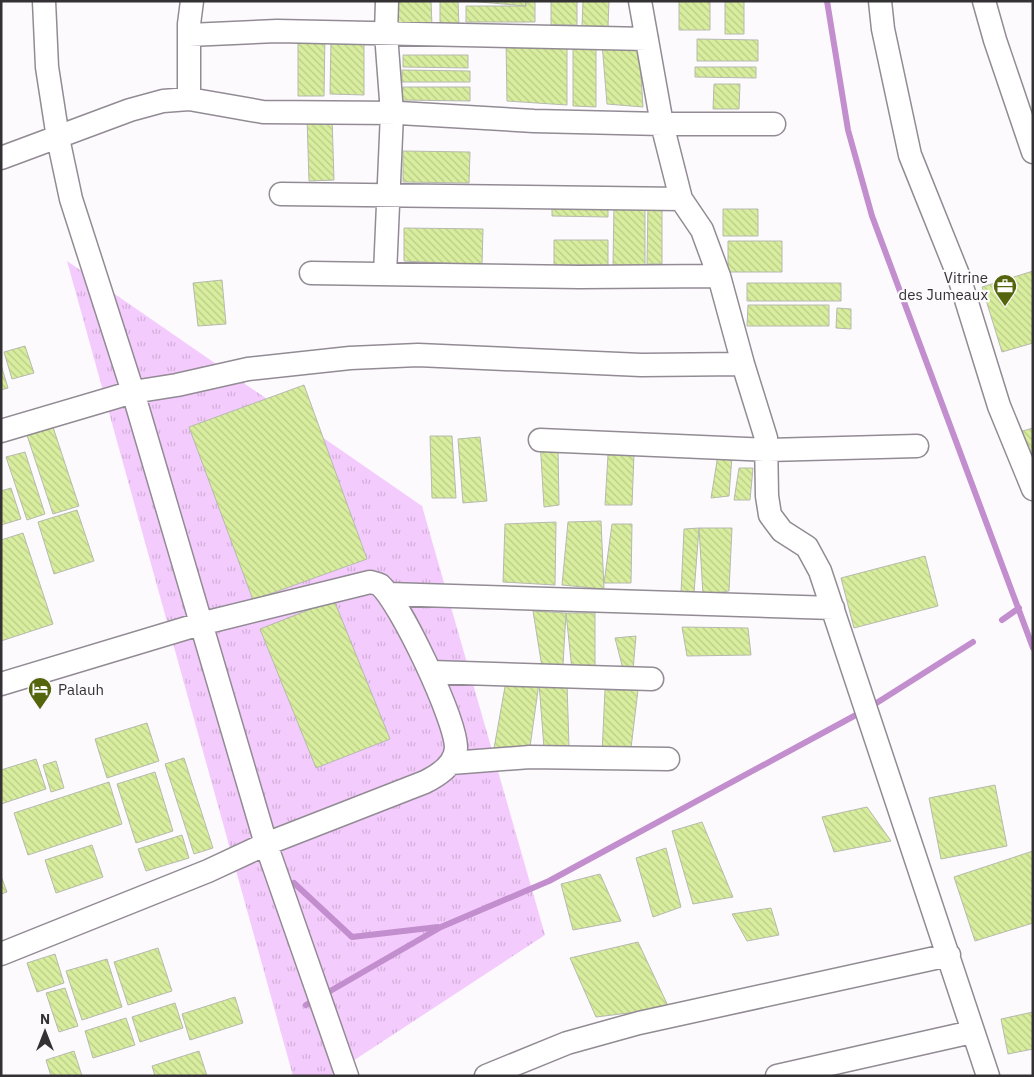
<svg xmlns="http://www.w3.org/2000/svg" width="1034" height="1077" font-family="'IBM Plex Sans',sans-serif">
<style>
.grass{fill:url(#grass-tufts)}
.lines{fill:none;stroke-linecap:round;stroke-linejoin:round}
.stream{stroke:#c28ece;stroke-width:6}
.building{fill:url(#building-back-hatch);stroke:#b6baaf}
.street-casing{stroke:#928b94;stroke-width:25}
.street{stroke:#fff;stroke-width:22}
.labels{text-anchor:middle;dominant-baseline:central;stroke-width:4.5;stroke-linejoin:round;paint-order:stroke}
.poi-label{font-size:15px;fill:#343135;stroke:#fdfafe;text-anchor:end}
</style>
<defs>
<pattern id="grass-tufts" width="24" height="20" patternUnits="userSpaceOnUse" patternTransform="scale(1.25)"><rect width="24" height="20" fill="#f4cbfd"/><path d="M3 7l-1-3M5 7V3M7 7l1-3M15 17l-1-3M17 17v-4M19 17l1-3" fill="none" stroke="#d2afd9"/></pattern>
<pattern id="building-back-hatch" width="6" height="6" patternUnits="userSpaceOnUse" patternTransform="scale(1.25)"><rect width="6" height="6" fill="#d8ed9d"/><path d="M-1 5l2 2M0 0l6 6M5-1l2 2" fill="none" stroke="#bacc88"/></pattern>
</defs>
<rect width="100%" height="100%" fill="#fdfafe"/>
<path class="grass" d="M67 261 422 506 545 935 330 1076H293Z"/>
<g class="lines">
<path class="stream" d="M827 1 848 130 872 216 1033 648
M1002 620 1019 608
M294 883 352 937 438 927
M306 1005 441 927 549 881 867 709 973 642"/>
</g>
<path class="building" d="M394 1H431L432 26 394 27Z
M440 1H458L459 27H440Z
M525 1 526 6 469 1Z
M526 1H535V22H466V6H526Z
M551 1H577V25H551Z
M583 1H609L608 27H582Z
M679 1H710V30H679Z
M744 1V34H725V2Z
M298 32H325L324 96H298Z
M331 38H364V95L330 94Z
M573 39H596V107L573 106Z
M697 39 758 40V61H697Z
M506 41 567 43V105L507 101Z
M602 43 639 44 643 107 607 104Z
M403 55H468V68L403 67Z
M695 67H756V78L695 77Z
M402 70 470 71V82H402Z
M714 84H740L739 109H713Z
M403 87H470V101L402 100Z
M332 117 334 180 309 181 307 118Z
M403 151 470 152 469 183 403 182Z
M552 203H608V217L552 216Z
M614 203 645 204V266L613 265Z
M648 204H662V264H647Z
M723 209H758V236H723Z
M404 228 483 229 482 265 404 261Z
M554 240H608V265H554Z
M728 241H782V272H728Z
M1033 271V343L1002 352 982 287Z
M222 280 226 324 198 326 193 283Z
M747 283H841V301H747Z
M748 305H829V326H747Z
M837 308 851 309V329L836 328Z
M25 346 34 373 12 379 4 352Z
M1 365 8 388 1 390Z
M304 385 367 559 253 600 189 427Z
M50 418 79 506 53 514 24 426Z
M1033 428V475L1019 432Z
M430 436H452L456 498H432Z
M480 437 487 501 463 503 458 439Z
M540 440 558 449 559 505 544 507Z
M25 452 45 514 27 520 6 457Z
M634 454 632 505H605L608 455Z
M718 455 732 456 729 496 711 498Z
M739 468H753L750 500H734Z
M11 488 21 519 1 525V491Z
M77 510 94 561 54 574 38 522Z
M601 521 604 589 562 585 568 522Z
M556 522 555 585 503 582 505 524Z
M612 524H632L631 583H604Z
M699 528 694 593H681L684 529Z
M699 528H732L729 591 703 595Z
M23 533 53 624 1 641V540Z
M925 556 938 606 854 628 841 578Z
M334 600 390 739 316 768 260 629Z
M533 611 566 613 563 665 542 667Z
M566 613H595V677L572 670Z
M682 627 748 628 751 655 687 656Z
M636 636 633 670 623 669 615 638Z
M506 681 539 683 529 754H493Z
M539 683H567L569 747 544 748Z
M605 690H638L631 748 602 753Z
M147 723 159 761 107 778 95 739Z
M184 758 213 848 194 854 165 764Z
M36 759 46 789 1 804V770Z
M56 761 64 788 51 792 43 765Z
M155 772 173 831 136 843 117 784Z
M109 782 122 824 28 855 14 813Z
M995 785 1007 846 941 859 929 798Z
M867 807 891 841 834 852 822 817Z
M702 822 733 897 693 904 672 831Z
M182 835 189 858 146 871 138 849Z
M92 845 103 877 56 893 45 860Z
M666 848 681 907 653 917 636 858Z
M1033 851V923L975 941 954 877Z
M600 874 621 921 573 930 561 884Z
M1 876 7 892 1 894Z
M771 908 779 935 747 941 732 914Z
M638 942 669 1008 596 1017 570 958Z
M158 948 172 991 128 1005 114 962Z
M55 954 64 983 37 992 27 963Z
M107 959 122 1007 82 1020 66 971Z
M65 988 78 1026 59 1032 46 993Z
M235 997 243 1023 190 1040 182 1014Z
M175 1003 183 1028 140 1042 132 1017Z
M1033 1012V1049L1008 1054 1001 1019Z
M126 1018 135 1045 93 1058 85 1031Z
M74 1051 82 1076H51L46 1060Z
M199 1051 207 1076H155L152 1066Z"/>
<g class="lines">
<g class="street-casing">
<path id="street" d="M44 1 47 67 58 138 71 199 133 392 266 844 347 1076
M640 1 662 124 681 199 702 230 719 276 743 364 766 438 767 496 770 515 782 531 807 547 820 571 988 1076
M880 1 883 29 910 155 959 277 999 406 1033 489
M984 1 995 40 1033 152
M189 35 277 31 647 39
M189 99 263 112 399 113 534 121 662 124H774
M1 158 130 110 163 101 189 99V24L192 1
M281 194 681 199
M311 273 580 277 719 276
M385 274 392 113 386 34 387 1
M1 431 133 392 177 385 248 369 350 358 418 355 641 365 743 364
M540 440 768 450 917 446
M388 594 833 608
M431 672 652 679
M1 684 200 624 370 582C374 583 377 583 380 585 401 604 455 718 456 747 456 764 439 775 425 782L266 844 208 871 1 954
M451 763 530 757 668 759
M486 1076 567 1043 639 1023 949 955
M777 1076 972 1032"/>
</g>
<use href="#street" class="street"/>
</g>
<defs>
<g id="office-pin" transform="scale(1.25)"><path d="M0 17L-7.5 6A9.5 9.5 0 1 1 7.5 6Z" fill="#55650d" stroke="#fdfafe"/><path d="M-6-3h4V-5.5h4V-3h4V5H-6ZM-1-4.5V-3h2v-1.5ZM-6 0V1H6V0Z" fill="#fff"/></g>
<g id="hotel-pin" transform="scale(1.25)"><path d="M0 17L-7.5 6A9.5 9.5 0 1 1 7.5 6Z" fill="#55650d" stroke="#fdfafe"/><path d="M-6-4.5h1.5V1H6V5H4.5V3h-9V5H-6ZM-4 0a1.8 1.8 0 1 1 3.6 0ZM.5 0V-2.5h3Q6-2.5 6 0Z" fill="#fff"/></g>
</defs>
<g fill-rule="evenodd">
<use href="#office-pin" x="1005" y="286"/>
<use href="#hotel-pin" x="40" y="689"/>
</g>
<g class="labels">
<g class="poi-label">
<text x="988" y="277">Vitrine<tspan x="988" dy="17">des Jumeaux</tspan></text>
<text x="58" y="689" text-anchor="start">Palauh</text>
</g>
</g>
<rect width="1034" height="1077" fill="none" stroke="#343135" stroke-width="5"/>
<g transform="translate(45 1032)" stroke="#fdfafe" stroke-width="4" paint-order="stroke">
<path d="M0-4L9 19L0 12L-9 19Z" fill="#343135"/>
<text y="-8" font-size="14" font-weight="bold" text-anchor="middle" fill="#343135">N</text>
</g>
</svg>
